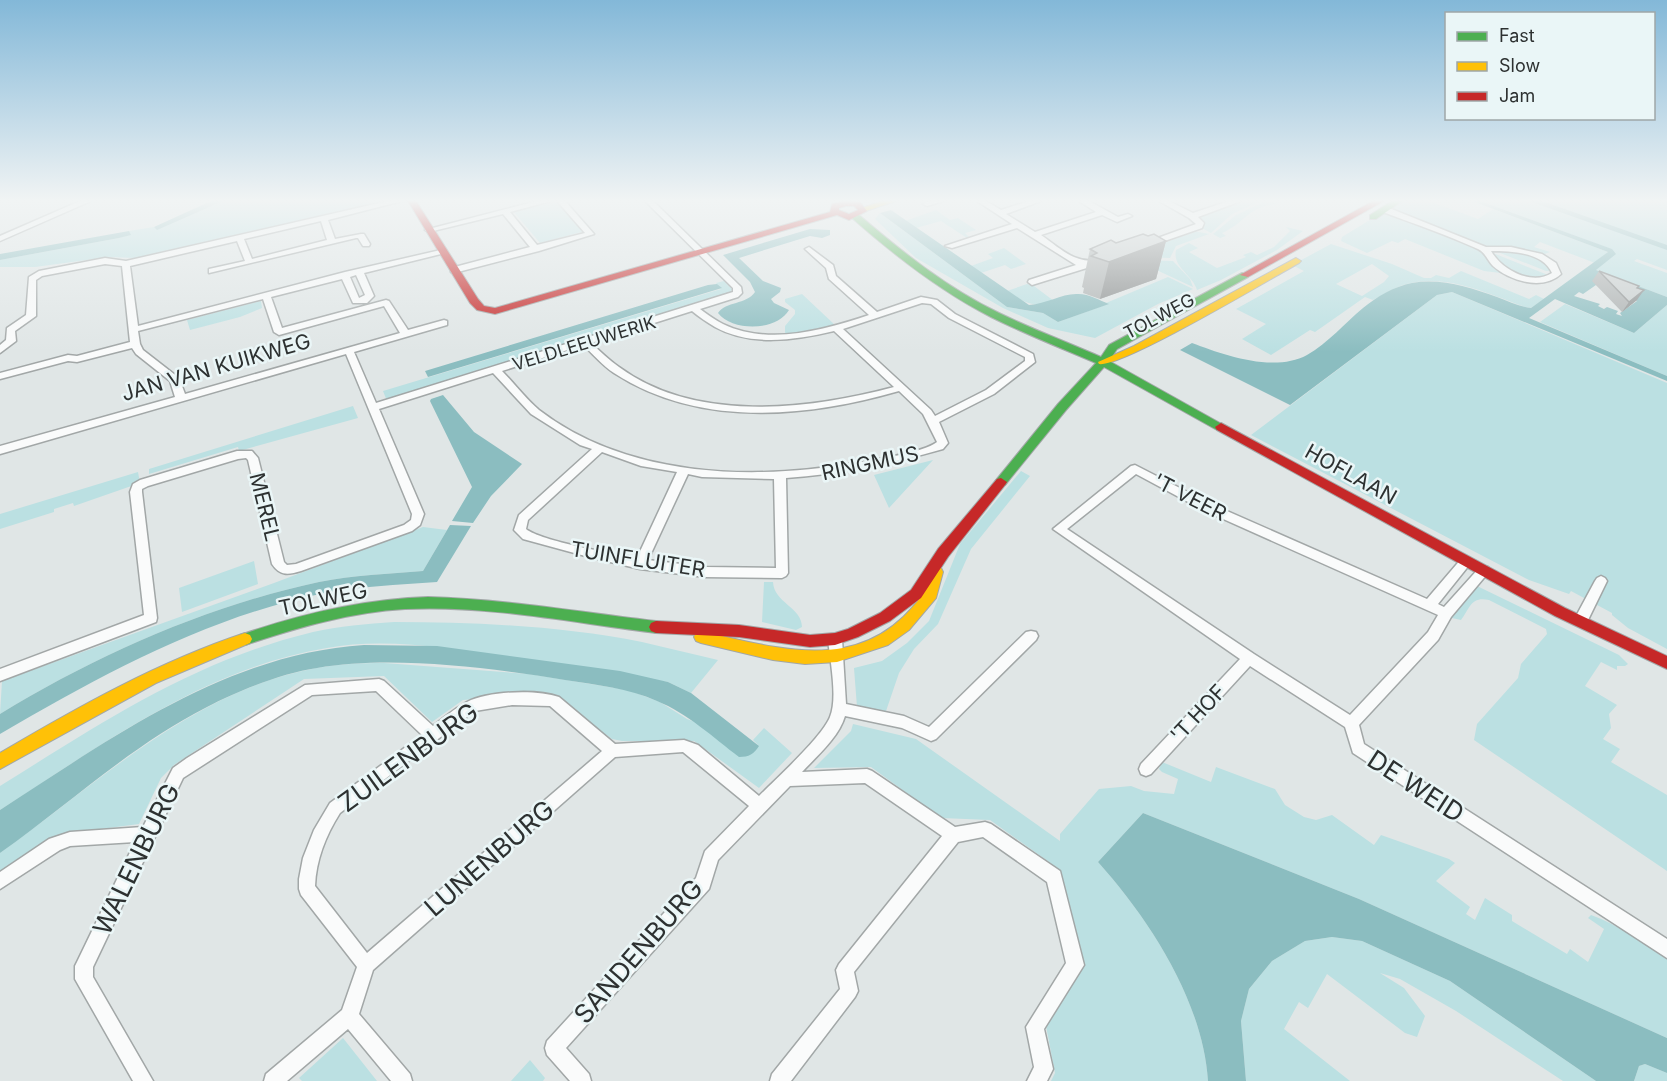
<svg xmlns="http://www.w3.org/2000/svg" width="1667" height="1081" font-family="Inter,sans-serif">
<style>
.green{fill:#bbe0e2;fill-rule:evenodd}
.water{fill:#8bbdc0;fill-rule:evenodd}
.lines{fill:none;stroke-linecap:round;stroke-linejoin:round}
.street-casing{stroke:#a2a7a7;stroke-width:3}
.fast-casing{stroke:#a2a7a7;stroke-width:2}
.slow-casing{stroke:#a2a7a7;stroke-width:2}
.jam-casing{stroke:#a2a7a7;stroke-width:2}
.street{fill:#fafbfb;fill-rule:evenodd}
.fast{fill:#4caf50;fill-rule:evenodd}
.slow{fill:#ffc107;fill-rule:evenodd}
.jam{fill:#c62828;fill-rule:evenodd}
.wall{fill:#adb1b1}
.shaded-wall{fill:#8d9090}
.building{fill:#c9cece;stroke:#8d9090;stroke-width:1.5}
.labels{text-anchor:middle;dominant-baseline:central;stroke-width:5;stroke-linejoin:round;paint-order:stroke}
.far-street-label{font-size:18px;fill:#2d3131;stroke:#eaf6f7}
.street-label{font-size:21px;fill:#2d3131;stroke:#eaf6f7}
.near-street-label{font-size:26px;fill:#2d3131;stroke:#eaf6f7}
</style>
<rect width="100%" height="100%" fill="#e0e6e6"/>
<path class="green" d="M223 201H384L135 258 109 257 35 267H0V260L119 238 130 235 129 231 154 227 157 229Z
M551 201H557L585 231 540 243 514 212 515 210Z
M1244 201H1261L1232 214 1211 233 1202 228 1204 223 1200 216Z
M1266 201 1278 204C1248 206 1246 222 1222 233L1226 236 1220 238 1213 234 1236 215Z
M1400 201H1429L1478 219 1493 209 1608 252 1595 263 1540 242 1534 247 1550 252 1542 255 1512 248H1487L1388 210Z
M1480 201H1667V270L1637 259 1634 261 1667 273V297L1596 270 1611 249Z
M936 210 950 220 958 218 976 230 965 233 970 238H967L941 221 916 228 905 221Z
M880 213 1007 307 1043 313 1058 322 1108 304 1106 303 1168 277 1193 289 1158 304 1095 338 1048 328 1003 308 916 258 875 219Z
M1386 213 1484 250 1509 274 1484 271 1405 239 1398 243 1392 241 1367 253 1341 241 1342 237 1378 215Z
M1286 227 1303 231 1277 250 1221 280 1197 290C1193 275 1172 267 1176 250L1189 243 1198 248 1189 252 1217 268 1246 257 1243 255 1251 252 1257 255 1274 247 1290 231Z
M1194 231 1209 234 1176 246 1170 258 1142 257 1137 252 1195 232Z
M1331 244 1392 264 1424 278H1431L1436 275 1449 278 1461 271 1529 299 1536 295 1544 299 1531 308 1525 307C1489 294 1446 273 1407 284 1395 287 1383 295 1373 300L1365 297 1315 332 1310 330 1271 355 1242 339 1266 324 1236 309 1304 271 1292 265ZM1372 264 1389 276 1384 282 1362 296 1336 284Z
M1004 248 1026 264 1011 269 1005 265 981 273 971 266 993 258 988 254Z
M1490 249 1510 250 1540 257 1554 271H1546Z
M1488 251 1548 275 1551 277C1523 283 1504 271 1488 251Z
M1135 260 1173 261 1190 279 1193 287Z
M724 281 732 289 730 293 387 401 383 391 721 289 716 283Z
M1027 284 1034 286 1054 301C1031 308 1026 303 1007 291Z
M1452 292 1667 383V649L1628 628 1612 615V613L1571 591 1569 594 1529 580 1251 435 1437 295Z
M802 294 835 325 785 335V326L795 314V310L785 302V299Z
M261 301 262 308 240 317 190 330 187 320Z
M1565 304 1634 333 1667 305V376L1540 322Z
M353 406 358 418 239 451 238 447 149 474V469Z
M933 460 889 508 874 475Z
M1021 471 1030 476 971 549 938 624 914 649 899 673 885 714 857 707 854 668 882 661 907 643 929 621 960 544Z
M138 472 140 483 74 506 73 503 54 509V512L0 529V514Z
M423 527 447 530 423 571C389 574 353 575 319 582 207 606 97 655 0 714L2 681 274 583Z
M254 561 258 584 182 612 179 588Z
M764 582H773C774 603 802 607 802 627L796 630 762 622Z
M1477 586 1619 655 1628 664 1625 666H1617V670L1601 662 1585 686 1617 705 1609 714 1611 728 1603 739 1620 749 1611 762 1667 795V871L1474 740 1477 724 1518 678 1521 664 1547 634 1546 629 1489 600C1471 596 1470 608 1461 620L1452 618 1453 609Z
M394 622C476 622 561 626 642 642 667 648 693 654 718 660L691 693 668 682C616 674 564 666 511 658 453 649 386 637 327 648 205 668 102 745 0 810V786C103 722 193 661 313 632 339 626 367 624 394 622Z
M384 663 529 674 628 690 660 702 687 719 759 746 753 740 764 728 792 753 759 788 694 741H622L612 739 549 693 463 700 432 722 384 676 304 679 174 765 161 778 139 824 63 834 46 841 0 871V853C98 783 193 691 316 668 339 664 361 663 384 663Z
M853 724 916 739 1060 841V834L1099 789 1131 786 1144 791 1174 794 1178 779 1162 772 1159 769 1162 762 1211 782 1216 767 1275 789 1285 805 1304 817 1316 820 1332 815 1374 845 1381 835 1449 859 1455 863 1436 881 1470 907 1466 914 1475 920 1485 898 1512 915V921L1567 954 1570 949 1588 962 1604 929 1588 918 1591 915C1619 925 1642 943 1667 959V1038L1359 899 1143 813 1098 862C1150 920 1203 1002 1208 1081H1051L1055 1073 1046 1026 1083 963 1062 887 1049 862 990 820 941 818 871 767 814 768 851 731Z
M1332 937 1362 941 1450 981 1596 1081H1563L1456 1011 1400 979 1380 973 1404 988 1425 1016 1417 1037 1405 1033 1327 974 1308 1008 1299 1002 1284 1029 1350 1081H1246L1241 1021 1249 989 1272 961 1305 941Z
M343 1038 377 1081H302L299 1078Z
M530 1060 545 1078 543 1081H511Z
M1645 1064 1667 1073V1081H1634L1639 1066Z"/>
<path class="water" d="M211 201H223L157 230 154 227Z
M1472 201H1480L1612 249 1616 254 1596 270 1667 297V305L1634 333 1555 299 1529 318 1667 376V381L1452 292 1437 295 1290 405 1180 350 1192 343C1224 355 1274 373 1307 355 1328 343 1345 323 1363 308 1376 297 1395 286 1412 283 1441 278 1469 287 1497 297 1508 301 1520 307 1531 308L1608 252ZM1596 285 1637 301 1620 313 1622 316 1616 314 1618 311 1607 307 1604 309 1598 306 1600 304 1574 296 1579 292 1583 294Z
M1529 201H1542L1667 245V250Z
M891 210 1029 305C1046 304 1061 294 1076 294 1088 293 1099 300 1109 304L1058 322 1043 313 1007 307 880 213Z
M810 229 830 230V235L822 238 810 236 739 258 763 281 781 288 780 292 771 299 774 303 789 310C777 331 733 332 718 313 726 301 746 305 755 292L750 282 723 255Z
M129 231 131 235 119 238 0 260V254Z
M717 284 722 288 428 377 425 371 708 285Z
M443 395 474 432 522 464 491 496 473 523 452 521 472 487 430 401 431 399Z
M450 525 471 526 437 582C398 585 358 586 320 594 203 619 102 675 0 734V714C97 655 207 606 319 582 353 575 389 574 423 571Z
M364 645 437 646 620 671 668 682 691 693 759 746C754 754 749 757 739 757 714 738 687 713 657 701 628 688 597 685 565 680 490 668 393 655 317 668 282 673 238 691 207 707 132 745 68 805 0 853V810C112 738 226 654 364 645Z
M1143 813 1359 899 1667 1038V1073L1645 1064 1639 1066 1634 1081H1596L1450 981 1362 941 1332 937 1305 941 1272 961 1249 989 1241 1021 1246 1081H1208C1203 1002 1150 920 1098 862Z"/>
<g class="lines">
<g class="street-casing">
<path id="street" d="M80 201H91L0 241V236Z
M388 201H402L328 220 335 239 361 234H364L370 244 369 246H363L358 238H356L209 273V269L245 261 237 241 130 266 138 326 345 272 445 249V253L364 273 374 296 367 303H353L342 279 271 297 282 328 386 300 389 301 408 330 444 320 447 321V325L354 352 376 403 733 292V288L645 201H653L741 287 742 293 738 297 700 309C707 314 715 320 723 324 769 346 824 330 869 315L829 279 826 268 805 249 809 247 833 265 836 276 877 312 921 297 937 300 955 314 1033 354 1035 362 994 394 939 422 948 443 943 449C890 464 841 474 786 478L788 573 786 576 782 578 705 577 640 569 589 557 523 539 514 530 519 515 592 449 580 445 531 414 493 373 379 409 424 514 420 525 412 531 301 571C288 575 280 576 272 564L248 460 246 458 238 459 148 486 142 489V492L157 618 156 622 0 681V669L144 615 130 492 133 484 140 480 237 451H252L258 458 284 562 287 565 296 564 404 525 411 520 412 514 346 354 0 454V446L175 397 170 381 136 354 132 348 77 362 68 361 0 379V373L68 355 77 356 130 342 122 266 105 264 42 276 36 280V316L15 331 16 341 0 353V345L6 340 7 328 26 315 29 277 39 271 105 258 126 261ZM321 221 327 240 252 259 244 239ZM356 275 365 295 359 298 350 277ZM263 299 274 332 279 335 384 306 400 333 185 394 179 378 143 350 140 344 138 331ZM922 303 931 304 949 318 1025 357V361L986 390 935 416 931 410 843 329ZM692 311C699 317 707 322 715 327 751 347 796 340 834 331L894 387C808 410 695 423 619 367 609 360 600 351 591 343ZM583 345C593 354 603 366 614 373 699 428 805 418 899 391L923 414 937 442C923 453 873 460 854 463 751 481 626 477 539 410 526 399 514 383 502 371ZM602 452 641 466 677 472 637 558C614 554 541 541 526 529L528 520ZM688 474 702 477 774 479 776 568 705 567 648 560Z
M537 201H551L510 212 537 245 585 233 557 201H565L594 234 539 251 454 273 451 272V268L530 247 503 214 429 232 425 230Z
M929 201H943L927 206 923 204Z
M977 201H986L1001 210 1029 201H1041L1006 214 1035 232 1096 212 1079 201H1089L1118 217 1128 214 1132 216 1117 222 1102 215 1041 235C1061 249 1077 266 1102 259L1106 262 1032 285 1028 282 1029 280 1076 265 1017 228 952 248 945 246 1012 224Z
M1159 201H1169L1193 213 1229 201H1241L1198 217 1204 223 1202 228 1150 246H1147V242L1196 224 1189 218Z
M1383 208H1389L1486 247H1511L1542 254 1556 263 1561 274C1543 291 1510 281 1493 266 1488 261 1485 252 1478 249 1447 235 1415 224 1383 212ZM1491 251C1511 251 1543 252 1552 273 1532 286 1502 270 1491 251Z
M1135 465 1211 504 1427 599 1462 558H1470L1472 561 1470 564 1438 604 1444 607 1480 567H1488L1490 570 1488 573 1451 617 1438 640 1359 725 1364 744 1667 939V958L1353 753 1345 727 1250 666 1151 774 1146 776 1141 774 1139 769 1141 764 1240 659 1053 529 1131 466ZM1136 474 1203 510 1438 615 1428 632 1350 715 1254 654 1067 529Z
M1601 576 1605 578 1607 581 1588 620 1586 624H1576L1574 620 1595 581 1597 578Z
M1031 631 1036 632 1038 636 1036 640 936 739 931 741 902 728 845 716C839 737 817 756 802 772L867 769 872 771 955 827 985 822 991 824 1060 871 1084 965 1044 1029 1053 1069 1047 1081H1027L1034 1067 1026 1027 1066 963 1047 882 983 837 958 842 854 972 858 991 855 997 791 1081H770L772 1074 840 989 836 970 839 964 942 836 865 783 790 786 718 860 709 889 566 1048 589 1074 591 1081H570L547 1055 545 1048 547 1041 696 878 705 851 749 806 683 752 615 757 373 970 359 1014 410 1074 412 1081H391L348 1029 287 1081H264L266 1074 342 1010 357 967 301 895 299 889V879L303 858 314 830 330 803 422 735 376 691 312 695 183 778 93 967V977L153 1081H133L75 979V966L78 960 135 842 70 846 60 850 0 889V872L49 839 70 832 143 827 173 768 187 758 305 685 379 679 384 681 433 726C444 718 455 708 467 702 488 691 537 689 559 697L615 744 684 740 698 745 759 796C776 779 822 737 830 717 838 698 830 660 828 639L830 635 835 634 840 635 842 639 846 704 904 716 929 727 1026 632ZM512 705 550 706 602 751 367 953 315 886C316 860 326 835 340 813L475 711Z"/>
</g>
<g class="fast-casing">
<path id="fast" d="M1392 201H1402L1376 219H1370V215Z
M852 214H858C901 251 947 288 999 313 1032 329 1067 342 1101 357L1109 345 1242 273H1248V277L1117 349 1109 361 1227 427 1225 430H1217L1104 367 1066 410 1005 485H997L995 482 997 479 1058 404 1096 363C1061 348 1025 334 991 317 940 291 894 255 852 218Z
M428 597C505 599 580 612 656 621L661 623 663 627 661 631 656 633C573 623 489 605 405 609 350 612 297 628 245 645L240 643 238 639 240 635C301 614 363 599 428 597Z"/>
</g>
<g class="slow-casing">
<path id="slow" d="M882 201H896L863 212 859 209Z
M1296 258 1301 261 1299 263C1270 279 1121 368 1099 364L1098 362 1134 346Z
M936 567 941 568 943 572 936 598 909 630 888 645 837 662 805 664 773 660 701 643 696 641 694 637 696 633 701 631C783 650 865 676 923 594 928 587 927 576 931 568Z
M245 633 250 635 252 639 250 643 156 683 0 769V753C78 707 158 662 245 633Z"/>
</g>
<g class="jam-casing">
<path id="jam" d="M408 201H416L478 299 484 306 495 308 830 212 832 204 843 201 860 202 867 211 849 220 837 215 495 314 477 310 470 303ZM846 206H854L858 210 849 214 839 210V208Z
M1373 201H1384L1248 277 1240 275Z
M1221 423 1565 608 1667 656V669L1555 616 1217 430 1215 427Z
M1001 478 1007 482 1005 485 948 557 921 598 890 621 858 637 835 645 810 647 739 637 656 633 651 631 649 627 651 623 656 621 739 625 810 635 835 633 848 629 880 613 911 590 938 549 997 479Z"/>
</g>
<use href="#street" class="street"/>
<use href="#fast" class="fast"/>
<use href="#slow" class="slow"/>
<use href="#jam" class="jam"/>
</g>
<path class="wall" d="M1166 241 1156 279 1100 299 1083 293 1084 288 1082 287 1090 249 1116 243Z
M1599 271 1638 288 1637 300 1622 312 1592 281Z"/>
<path class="shaded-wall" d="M1166 241 1156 279 1100 299 1109 262Z
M1644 290 1637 300 1622 312 1629 302Z"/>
<path class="building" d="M1143 234 1148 236 1154 234 1166 241 1109 262 1091 256 1097 253 1090 249 1111 240 1116 243Z
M1599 271 1639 286 1637 288 1644 290 1629 302Z"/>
<linearGradient id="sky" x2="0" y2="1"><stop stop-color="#83b8d8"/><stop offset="0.57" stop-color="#f1f4f4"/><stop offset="1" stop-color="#f1f4f4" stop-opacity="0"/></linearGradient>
<rect width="1667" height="352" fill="url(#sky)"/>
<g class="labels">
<g class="far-street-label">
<text transform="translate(1159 316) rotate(-28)">TOLWEG</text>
<text transform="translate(584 343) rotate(-17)">VELDLEEUWERIK</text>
</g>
<g class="street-label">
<text transform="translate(216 367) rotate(-16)">JAN VAN KUIKWEG</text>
<text transform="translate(870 463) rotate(-12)">RINGMUS</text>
<text transform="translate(1351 474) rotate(29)">HOFLAAN</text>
<text transform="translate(1190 497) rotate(27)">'T VEER</text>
<text transform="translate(265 507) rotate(76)">MEREL</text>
<text transform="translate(638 559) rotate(9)">TUINFLUITER</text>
<text transform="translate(323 599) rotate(-12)">TOLWEG</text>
<text transform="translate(1198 713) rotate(-47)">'T HOF</text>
</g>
<g class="near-street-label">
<text transform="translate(408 757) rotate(-36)">ZUILENBURG</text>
<text transform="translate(1416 786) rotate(33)">DE WEID</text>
<text transform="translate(489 858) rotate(-41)">LUNENBURG</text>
<text transform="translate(136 859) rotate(-64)">WALENBURG</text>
<text transform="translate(638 951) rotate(-49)">SANDENBURG</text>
</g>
</g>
<rect x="1445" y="12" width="210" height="108" fill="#eaf6f7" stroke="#9ea7a8" stroke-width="1.5"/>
<rect x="1457" y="32" width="30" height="9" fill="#4caf50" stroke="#9ea7a8" stroke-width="1.5"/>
<text x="1499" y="42" font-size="18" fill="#2d3131">Fast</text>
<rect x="1457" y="62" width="30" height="9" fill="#ffc107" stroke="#9ea7a8" stroke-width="1.5"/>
<text x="1499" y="72" font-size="18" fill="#2d3131">Slow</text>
<rect x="1457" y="92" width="30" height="9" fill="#c62828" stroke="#9ea7a8" stroke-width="1.5"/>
<text x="1499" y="102" font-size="18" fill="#2d3131">Jam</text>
</svg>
